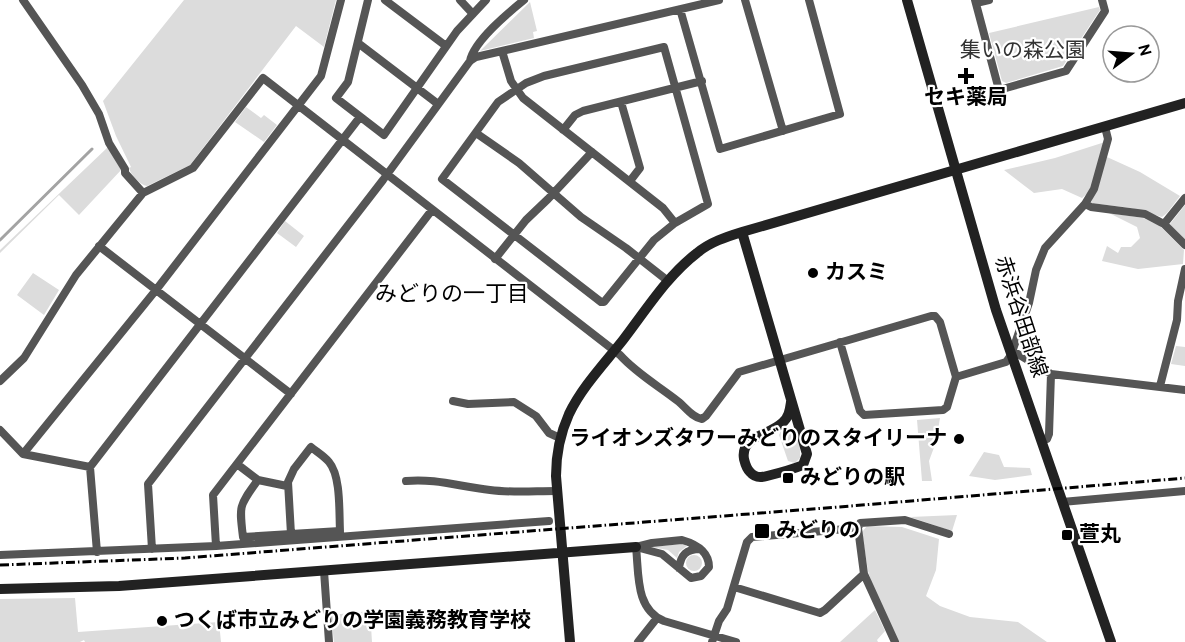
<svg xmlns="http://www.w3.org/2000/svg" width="1185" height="642" font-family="Overpass,'Noto Sans JP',sans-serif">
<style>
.green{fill:#dcdcdc}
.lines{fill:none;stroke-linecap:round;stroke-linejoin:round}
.stream{stroke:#a3a3a3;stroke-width:3}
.street{stroke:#555;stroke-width:8}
.secondary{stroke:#222;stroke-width:10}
.rail{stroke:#000;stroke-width:3;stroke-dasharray:9 3 1.5 3;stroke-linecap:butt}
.poi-dot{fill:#000;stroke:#fff;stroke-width:2}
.labels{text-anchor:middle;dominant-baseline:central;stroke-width:4.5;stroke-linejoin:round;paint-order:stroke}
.park-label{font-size:21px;fill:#333;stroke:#fff}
.poi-label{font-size:21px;font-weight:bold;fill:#000;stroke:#fff;text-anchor:start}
.street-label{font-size:21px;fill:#000;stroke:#fff}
.neighbourhood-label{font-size:22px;fill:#000;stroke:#fff}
</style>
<rect width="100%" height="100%" fill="#fff"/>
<path class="green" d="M184 0H336L324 47 296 26 190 165 147 186C140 185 131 175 129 168L131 167 116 136 103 101Z
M530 2 537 31 533 32 534 38 480 51Z
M1099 7 1100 10 1063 66 1006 83 1002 81 989 33Z
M246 107 261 118 264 115 277 125 264 142 235 122Z
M1105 142 1091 190 1082 198 1062 189 1034 193 1004 170 1055 158Z
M108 147 122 169 79 215 59 195 0 253V250Z
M1107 157 1140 172 1180 196 1167 213 1162 217 1131 208 1091 203Z
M1185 205V240L1171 226 1170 224Z
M1109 213 1143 218 1159 225 1184 250 1183 264 1138 269 1102 261 1107 246 1118 253 1121 247H1131L1140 238 1137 227Z
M285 221 304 236 296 247 277 233Z
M33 273 59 290 44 315 17 295Z
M1176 346 1185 347V366L1171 364Z
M940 418 936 442 929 461 932 481H922L917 420Z
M786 430C798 432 801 447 800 458L795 463 788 461 779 435 781 431Z
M984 452 999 455 1004 467 1030 468 1032 475 995 480 969 476Z
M957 515 952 531 910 517Z
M867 526 902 527 939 539 936 570 926 596 940 606 970 617 1018 622 1047 642H898L876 596 868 571 862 532Z
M682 544 687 546 679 552 677 558 668 550 651 547Z
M686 563a8 8 0 1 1 16 0a8 8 0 1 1-16 0Z
M75 598 78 632 219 622 221 642H85L84 640 80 642H0V599Z
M875 610 885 631 877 640 878 642H840Z
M370 611 372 642H334L331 615Z"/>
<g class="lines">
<path class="stream" d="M0 240 92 149"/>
<path class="street" d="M23 0 82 85 99 114 109 143 125 169V173L143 193 193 168 263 78 620 355C637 374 659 386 679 402 686 408 692 417 702 419L706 416 739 372 931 316H935L940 322 956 377 947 407 943 410 864 415 860 411 840 342
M368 0 348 82 336 98 384 135 457 31 486 0
M385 0 446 46
M460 0 473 14
M745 0 783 131
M975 0 999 90 1066 71 1105 11 1102 0
M976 3 989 0
M680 9 720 149 840 114 809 0
M358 43 438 104
M664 47 708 204 675 223 654 240 604 302H601L442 179 498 102 526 83 544 76Z
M502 51 511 81 523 98 663 208 675 223
M470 61C474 41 508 13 524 0
M621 102 640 168 630 181
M563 130 575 115 583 111 702 81
M476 133 519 163 581 217 626 248 668 281
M1085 204 1091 207 1145 214 1164 224 1185 245
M1164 224 1185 198
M99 246 291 394
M495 259 526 220 548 199 592 152
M1013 351 1051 374 1185 390
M956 377 1006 362 1011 355 1029 303 1036 270 1045 248 1085 204 1094 189 1108 139 1105 127
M0 381 24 358 76 275 143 193
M1160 386 1177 320 1178 301 1185 269
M453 401 468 404 514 402 536 416 549 433 560 438
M0 430 23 454 90 467
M1041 441 1047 439 1049 434 1051 374
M23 454 156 290 321 76 341 0
M237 464 258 480 287 486
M258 480C239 506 239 505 243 537L340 531C339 512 341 476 329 462 324 456 317 452 311 447L294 469 288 482 291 534
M406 481C435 478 461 487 490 490 512 493 534 491 556 491
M1062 502 1185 491
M858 528 864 574 895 642
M682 540C696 544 709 551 709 567L701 576 691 578 662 554 636 547 652 543Z
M216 546 213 495 432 210
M636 547C639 574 635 609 664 621L736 642
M152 549 148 484 383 180 470 61 476 57 502 51 719 0
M97 552 90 467 360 117
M0 555 216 546 549 521
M679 568C681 555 686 549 700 549
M324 571 329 642
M734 587 820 613 825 610 864 574
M638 642 657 618
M712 642 719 621 727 609 747 542 752 537 858 528 860 523 905 520 949 534"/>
<path class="secondary" d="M907 0 996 310 1111 642
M742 232 807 454 803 465C791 470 779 473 767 476 760 478 754 477 750 472 746 468 745 463 744 459 740 436 770 435 782 423 789 418 790 409 791 402
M0 589 119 586 636 547
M570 642 556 476C556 454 560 434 569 414 582 387 604 364 623 340 646 310 667 276 697 253 710 242 726 237 742 232L1185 103"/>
<path class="rail" d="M0 565 185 558 851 506 1185 478"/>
</g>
<g class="poi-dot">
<path d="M963 67h6v6h6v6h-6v6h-6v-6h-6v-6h6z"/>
<circle cx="813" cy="273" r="6"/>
<circle cx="959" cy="439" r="6"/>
<rect x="782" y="472" width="12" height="12" rx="3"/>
<rect x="754" y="523" width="16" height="16" rx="3"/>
<rect x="1061" y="529" width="12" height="12" rx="3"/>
<circle cx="162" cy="621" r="6"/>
</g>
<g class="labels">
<g class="park-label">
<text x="1023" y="51">集いの森公園</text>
</g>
<g class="poi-label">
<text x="966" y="98" text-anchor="middle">セキ薬局</text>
<text x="825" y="273">カスミ</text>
<text x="947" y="439" text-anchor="end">ライオンズタワーみどりのスタイリーナ</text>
<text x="800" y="478">みどりの駅</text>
<text x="776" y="531">みどりの</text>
<text x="1079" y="535">萱丸</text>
<text x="174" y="621">つくば市立みどりの学園義務教育学校</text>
</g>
<g class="street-label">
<text transform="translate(1020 317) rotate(72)">赤浜谷田部線</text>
</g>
<g class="neighbourhood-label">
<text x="452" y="295">みどりの一丁目</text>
</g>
</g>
<g transform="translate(1131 54) rotate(74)"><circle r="28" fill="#ffffff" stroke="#999999" stroke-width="1.5"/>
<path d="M0-4.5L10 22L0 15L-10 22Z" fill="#000000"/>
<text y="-9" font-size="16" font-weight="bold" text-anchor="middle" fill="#000000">N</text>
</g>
</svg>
